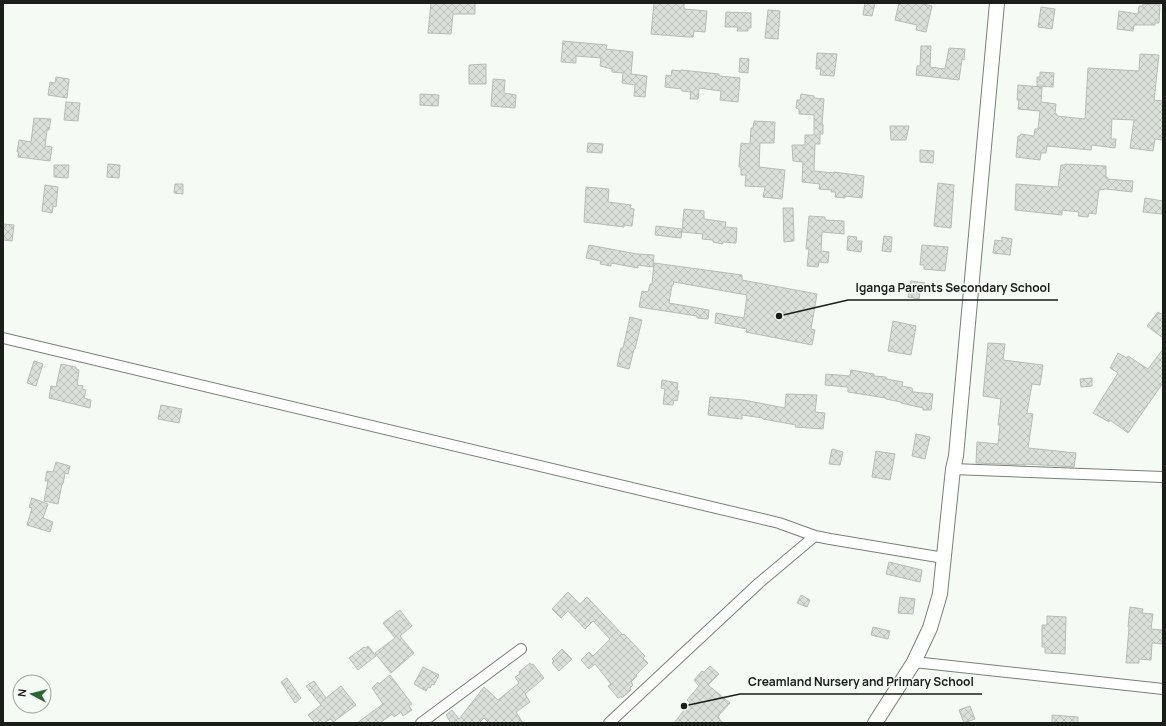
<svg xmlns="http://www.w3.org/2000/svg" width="1166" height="726" font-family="Manrope,sans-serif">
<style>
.building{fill:url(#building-cross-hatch);stroke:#b6bbb6}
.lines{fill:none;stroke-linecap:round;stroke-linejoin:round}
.minor-casing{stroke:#7a7f7b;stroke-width:12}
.secondary-casing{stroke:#7a7f7b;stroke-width:16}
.minor{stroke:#fff;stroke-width:10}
.secondary{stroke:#fff;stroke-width:14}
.leader{fill:none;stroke:#1b1d1b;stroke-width:1.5}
.callout-dot{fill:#1b1d1b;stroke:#f5faf5;stroke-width:1.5}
.callout-label{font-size:12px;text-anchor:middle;font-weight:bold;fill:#1b1d1b;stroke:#f5faf5;stroke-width:3;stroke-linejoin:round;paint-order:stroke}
</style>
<defs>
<pattern id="building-cross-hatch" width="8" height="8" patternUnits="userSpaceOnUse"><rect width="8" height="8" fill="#dbe0db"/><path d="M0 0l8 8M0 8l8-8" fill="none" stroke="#bbc0bb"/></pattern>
</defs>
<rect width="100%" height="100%" fill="#f5faf5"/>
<path class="building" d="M431 3H475V14H453L451 34 428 33Z
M654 3H684V9L707 11 705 32 694 31 693 37H687L651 34Z
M865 3H875L872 16 863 15Z
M899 3H919L932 6 926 32 916 30 917 25 895 20Z
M1143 4H1160L1159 23H1155V25H1134L1133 31 1117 29 1119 11 1138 14 1139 6H1143Z
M1041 7 1055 9 1052 29 1038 27Z
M768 10 780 11 778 39 765 38Z
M726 12 751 13V28H748V31H737L738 27H725Z
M563 41 607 45 606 49 633 52 631 74 647 76 645 97 634 96 635 85 622 83 623 73 612 72V69L600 66 601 58 576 56V63L561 62Z
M921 46H931L930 67 945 69 949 48 965 49 964 60 962 59 959 80 916 75 917 66H920Z
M817 53 837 54 834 76 820 75 821 69H816Z
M1140 54 1159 55 1154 100 1163 101V140L1155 139 1153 151 1130 148 1134 120 1112 119 1111 139H1116L1115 148 1092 145 1091 150 1047 146 1046 153H1041L1040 160 1016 157 1018 136H1020L1021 134 1034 136 1035 129H1038L1040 111 1018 109 1019 100H1017L1018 85 1042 87 1041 102 1056 104 1055 114H1057V116L1085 119 1088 68 1139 71Z
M740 58 749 59 748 73 739 72Z
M486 64V84H469V65Z
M672 70 681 71V70L719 74V76L740 78 738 102 720 100 721 91 699 88 698 99H690L691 92 682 91V89L665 87 666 75 671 76Z
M1040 72 1054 73 1053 87 1037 86V77H1040Z
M56 77 69 79 67 98 48 95 50 82 55 83Z
M493 79 505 80 504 93 516 95 515 108 491 106Z
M420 94 439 95 438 106 420 105Z
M801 94 814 96V98L824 99 822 124H823V134H820V144H815L814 171 834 173V172L864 176 862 198 845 196V198L835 197 836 192H831L832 190 819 189 820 184 802 182 803 162 793 161 792 145H805V135H814V115L799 114V109L796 108 797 100H800Z
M66 102 80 103 78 121 64 120Z
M34 118 51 119 49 130H47L45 146 52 147 50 161 18 157 19 152H17L19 140 31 142Z
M754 121 775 122 774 143H760L759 167 785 170 782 199 763 197 765 187 745 186 746 175H741V167H739L741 143 750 144 751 128H753Z
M890 126H909L906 140H891Z
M588 143 603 144 602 153 587 152Z
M920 150 934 151 933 163 920 162Z
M108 164 120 165 119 178 107 177Z
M1065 164 1106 166V177H1107V179L1133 181 1132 192 1106 189 1099 190 1096 214 1089 213 1088 217 1078 216 1079 212 1062 210V215L1015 210 1016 184 1058 187 1061 165H1065Z
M54 165H69L68 178 54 177Z
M938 183 954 185 951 228 934 226Z
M175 184H183V194L174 193Z
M45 185 58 187 56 207 53 206 52 213 42 211Z
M586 187 609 189 608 202 631 205 630 208 634 209 632 226 624 225V227L584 222Z
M1145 198 1163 201 1162 214 1143 212Z
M783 208H793L794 241 784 242Z
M684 209 704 211V219L726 222 725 227 737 228 736 243 723 242V244L713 242V240L702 239 703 234 682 232Z
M809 216 825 217V220L844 221V234L822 232 821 251 829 252 828 263 819 262 818 267 807 266 809 249H806Z
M3 224 14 225 12 241 3 240Z
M656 226 682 229 681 238 655 235Z
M848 236 857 237 856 241H862L861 252 847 250Z
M884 236 892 237 891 252 882 251Z
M1002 237 1012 239 1010 255 993 253 995 240 1002 241Z
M589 245 637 254 654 255 653 267 638 265V268L611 263V266L600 264 601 261 586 258Z
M922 245 948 247 945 271 924 269V265H920Z
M654 263 742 275V280L817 294 811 329 815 330 812 345 746 332 747 329 715 323 716 313 744 318 747 295 674 282 673 285H672L669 303 709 310 708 319 697 318V316L639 307 642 291 648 292 650 284H652Z
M911 281 925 283 924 292H920L919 299 908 297Z
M1158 312 1163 315V338L1147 326Z
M630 317 642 320 635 349H634L629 369 617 366 621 348H623Z
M893 321 916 326 911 355 888 351Z
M988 343 1005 344 1003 360 1043 365 1040 385 1032 384 1027 413 1033 414 1028 448 1076 453 1074 467 1026 464V465L976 463 977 442 998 444 1000 425H998L1001 399 983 396Z
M1163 349V383L1128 433 1110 420 1109 422 1093 413 1118 373 1110 368 1118 353 1127 358 1128 356 1148 369Z
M34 361 43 364 36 386 27 383Z
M61 364 76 367V369L79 370 77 385 83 386 82 389 86 390 84 398 91 400 90 408 49 398 51 386 56 387Z
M851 370 874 374V376L886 377V379L903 382 902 386 912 388 913 392 933 394 931 410H923V408L901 403V402L886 399V398L848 392V387L825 385 826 374 850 376Z
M1092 378V386L1081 387 1080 379Z
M662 380 678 383 677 390 679 391 677 401 674 400 673 405 663 404 665 389 661 388Z
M786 394 817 395 815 412 825 413 823 429 795 427 796 425 763 419V418L742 415V419L708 415 710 397 744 400 785 408Z
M161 405 182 409 179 423 158 419Z
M916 434 930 437 925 459 912 456Z
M832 449 843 452 840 465 829 464Z
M876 451 895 454 890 480 872 477Z
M56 462 70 466 68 474 65 473 63 484H62L58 504 44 501 48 481H45L47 471 53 472Z
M32 498 48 504 43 518 53 522 50 532 27 525 32 508 29 507Z
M889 562 922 570 920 582 886 574Z
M568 592 580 604 587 597 623 635 624 634 645 656 643 658 648 663 636 675 637 676 631 682 633 685 630 688 631 690 622 698 621 696 618 698 608 686 611 684 595 664 589 669 581 660 589 652 593 656 610 639 593 621 585 629 568 611 561 618 552 609Z
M801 595 810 600 807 607 797 603Z
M900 597 915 599 913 614 898 613Z
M1130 607 1143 609 1142 613 1153 614 1151 629 1163 630V644L1152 643 1151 660 1139 659V663H1126L1129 628 1128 627Z
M400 610 412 626 400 636 414 653 391 673 375 653 395 638 383 623Z
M1047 616 1066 617 1065 654 1045 653V647H1042V625H1047Z
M873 627 890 631 888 639 871 635Z
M368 646 376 656 358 670 349 658 364 647 365 648Z
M562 649 572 659 559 671 552 663 554 661 552 659Z
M530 663 531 665 533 664 544 678 525 694 530 702 516 712 523 723H489L484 718 479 723H451L446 715 452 710 459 719 484 687 498 700 519 683 515 677 520 674 519 672Z
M710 666 719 674 708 685 730 703 719 715 718 717 723 723H674L690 703 687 700 699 686 694 680 702 671 704 672Z
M423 667 439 675 434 685 432 684 430 688 428 687 426 691 414 684Z
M390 675 412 704 409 706 412 710 403 716 401 712 394 717 392 714 380 723H357L383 704 372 688 378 682 379 684Z
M287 678 301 698 295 703 281 682Z
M314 681 326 698 341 686 356 705 333 722 331 719 323 723H315L308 715 321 705 306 686Z
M970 706 975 719 964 723 959 710Z
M1052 715 1078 717V723H1052Z"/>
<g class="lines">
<g class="minor-casing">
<path id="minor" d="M3 338 779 523 815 536 830 539 944 558
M953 469 1163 477
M914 662 1163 689
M421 723 521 649
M609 723 759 583 815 536"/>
</g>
<g class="secondary-casing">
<path id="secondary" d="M875 723 914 662 930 628 940 594 953 469 956 456 997 3"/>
</g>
<use href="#minor" class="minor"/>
<use href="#secondary" class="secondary"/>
</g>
<path class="leader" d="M779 316L848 300H1058M684 706L740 694H982"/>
<g class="callout-dot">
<circle cx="779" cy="316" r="4"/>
<circle cx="684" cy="706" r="4"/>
</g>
<g class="callout-label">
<text x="953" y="292">Iganga Parents Secondary School</text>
<text x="861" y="686">Creamland Nursery and Primary School</text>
</g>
<rect width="1166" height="726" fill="none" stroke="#1b1d1b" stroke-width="8"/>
<g transform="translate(32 694) rotate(277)"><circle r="19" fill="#f5faf5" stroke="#9ea29e"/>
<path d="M0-3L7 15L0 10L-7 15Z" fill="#276933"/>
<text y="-6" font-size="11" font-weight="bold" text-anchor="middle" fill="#1b1d1b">N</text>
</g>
</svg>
